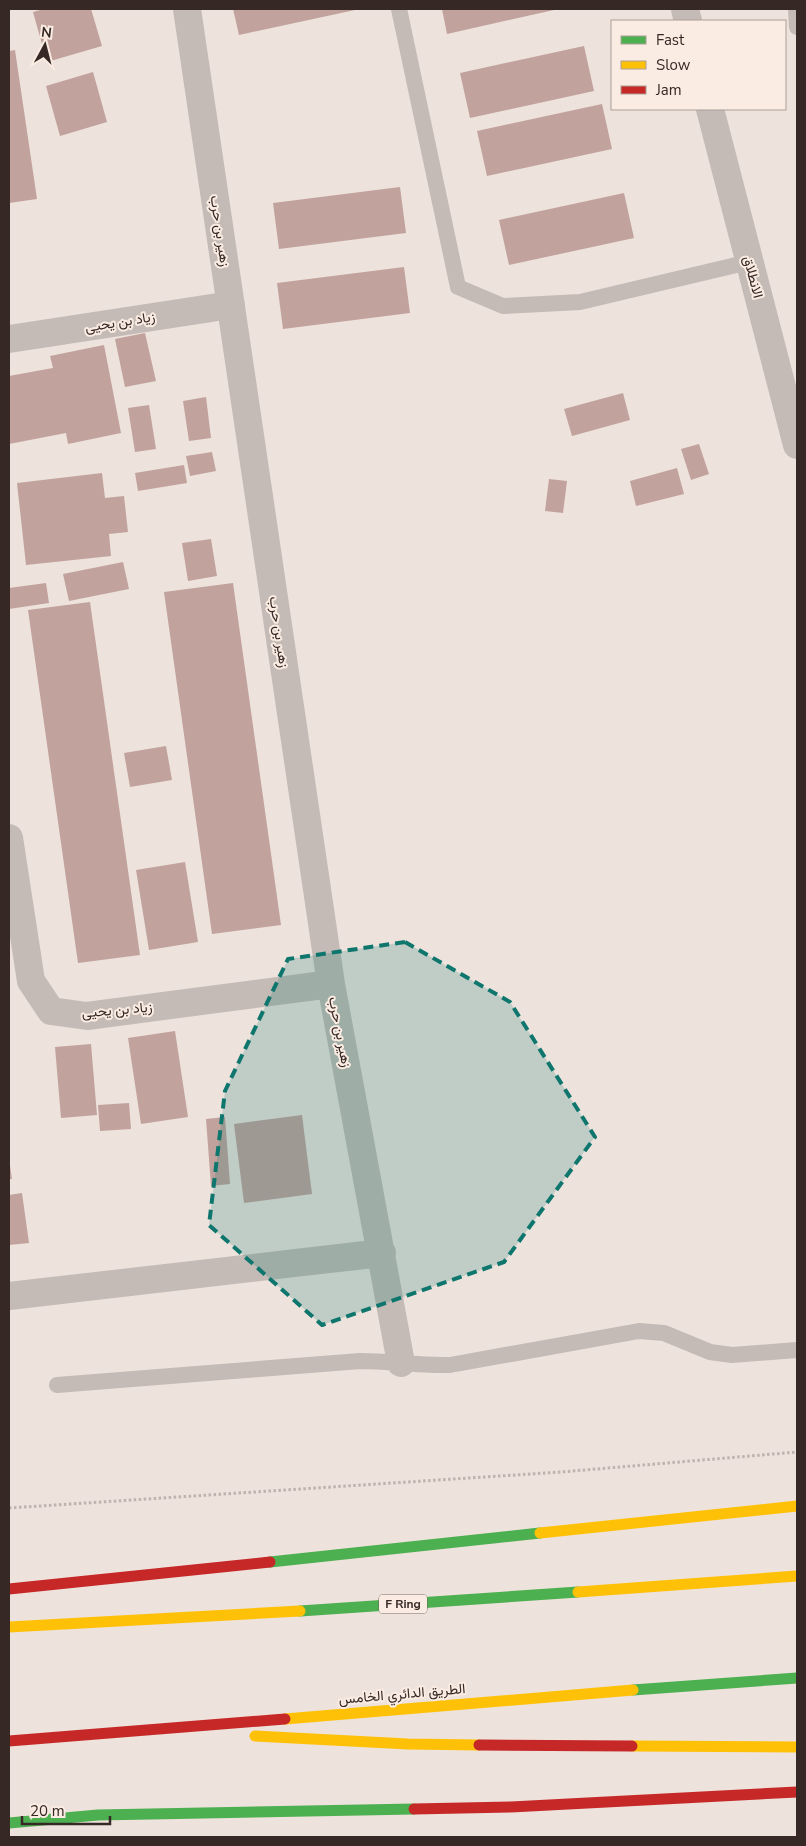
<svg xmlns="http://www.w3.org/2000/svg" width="806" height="1846" font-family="'Nunito Sans',Vazirmatn,sans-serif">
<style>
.building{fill:#c2a29d}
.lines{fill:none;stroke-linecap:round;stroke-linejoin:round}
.path{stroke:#bdb3af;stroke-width:3;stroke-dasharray:2.5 2.5;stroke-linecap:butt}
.lane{stroke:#c4bbb6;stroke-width:16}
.street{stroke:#c4bbb6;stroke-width:28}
.fast{stroke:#4caf50;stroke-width:11}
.slow{stroke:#ffc107;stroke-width:11}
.jam{stroke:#c62828;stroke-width:11}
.marked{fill:#0f766e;fill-opacity:0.2;stroke:#0f766e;stroke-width:4;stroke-dasharray:10 6;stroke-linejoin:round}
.labels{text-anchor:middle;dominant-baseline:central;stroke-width:4;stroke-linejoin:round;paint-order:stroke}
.shield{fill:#faece2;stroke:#70635e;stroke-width:1}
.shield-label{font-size:12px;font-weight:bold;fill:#352825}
.street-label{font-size:14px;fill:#352825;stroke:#faece2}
</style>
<rect width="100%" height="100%" fill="#ede2dc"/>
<path class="building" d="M44 9H91L102 46 47 62 33 12Z
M233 9H355V10L239 35Z
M442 9H554V10L447 34Z
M584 46 594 91 470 118 460 73Z
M15 50 37 199 9 203V51Z
M93 72 107 122 60 136 46 86Z
M602 104 612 149 487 176 477 131Z
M400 187 406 233 279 249 273 203Z
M624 193 634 238 509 265 499 220Z
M404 267 410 313 283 329 277 283Z
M145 333 156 381 125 387 115 339Z
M104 345 121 433 68 444 66 433 9 444V376L53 368 50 356Z
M623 393 630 420 572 436 564 409Z
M206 397 211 438 189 441 183 401Z
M149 405 156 449 135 452 128 408Z
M699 444 709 474 691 480 681 449Z
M212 452 216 471 190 476 186 456Z
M184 465 187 483 138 491 135 473Z
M677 468 684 494 636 506 630 481Z
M102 473 105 498 124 496 128 532 109 534 111 556 26 565 17 483Z
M549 479 567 481 563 513 545 511Z
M211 539 217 576 188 581 182 543Z
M123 562 129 589 69 601 63 574Z
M46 583 49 603 9 609V588Z
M233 583 281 925 212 934 164 592Z
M90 602 140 955 78 963 28 610Z
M166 746 172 780 130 787 124 753Z
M185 862 198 942 149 950 136 870Z
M175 1031 188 1117 141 1124 128 1038Z
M91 1044 97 1115 61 1118 55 1047Z
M129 1103 131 1129 100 1131 98 1105Z
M302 1115 312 1194 244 1203 234 1124Z
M225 1117 230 1184 211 1186 206 1119Z
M9 1159 12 1179H9Z
M22 1193 29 1243 9 1245V1195Z"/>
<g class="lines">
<path class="path" d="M9 1508 561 1472 797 1452"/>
<path class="lane" d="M399 9 458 287 503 306 580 302 749 262
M796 9 797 27
M57 1385 360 1361C391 1361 420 1366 450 1365L639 1331 664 1333 710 1352 732 1355 797 1350"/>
<path class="street" d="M187 9 331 984 401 1363
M685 9 688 21
M710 109 797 445
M9 339 231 305
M9 838 31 981 51 1011 87 1016 331 984
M9 1296 382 1253"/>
<path class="fast" d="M270 1562 540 1533
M300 1611 578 1592
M633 1690 797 1678
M9 1823 98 1815 414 1809"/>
<path class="slow" d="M540 1533 797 1506
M578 1592 797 1576
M9 1627 300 1611
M285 1719 633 1690
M255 1736 408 1744 479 1745
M632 1746 797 1747"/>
<path class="jam" d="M9 1589 270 1562
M9 1741 285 1719
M479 1745 632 1746
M414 1809 511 1807 797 1792"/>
</g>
<path class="marked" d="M405 942 510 1002 595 1137 504 1262 322 1325 209 1225 225 1091 288 959Z"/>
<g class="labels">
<rect class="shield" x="379" y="1594.5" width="48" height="19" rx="4"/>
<g class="shield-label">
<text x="403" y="1604">F Ring</text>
</g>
<g class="street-label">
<text transform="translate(220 231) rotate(82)">زهير بن حرب</text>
<text transform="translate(753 277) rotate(75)">الانطلاق</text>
<text transform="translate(120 322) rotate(-9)">زياد بن يحيى</text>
<text transform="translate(279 632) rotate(82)">زهير بن حرب</text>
<text transform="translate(117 1010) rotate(-5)">زياد بن يحيى</text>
<text transform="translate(340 1032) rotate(79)">زهير بن حرب</text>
<text transform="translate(402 1694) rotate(-5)">الطريق الدائري الخامس</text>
</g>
</g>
<rect width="806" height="1846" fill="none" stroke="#352825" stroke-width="20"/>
<rect x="611" y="20" width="175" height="90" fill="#faece2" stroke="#ab9e96"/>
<rect x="621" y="36" width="25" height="8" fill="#4caf50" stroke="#ab9e96"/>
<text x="656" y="45" font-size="15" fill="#352825">Fast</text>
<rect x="621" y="61" width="25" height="8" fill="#ffc107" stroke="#ab9e96"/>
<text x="656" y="70" font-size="15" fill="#352825">Slow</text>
<rect x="621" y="86" width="25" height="8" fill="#c62828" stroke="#ab9e96"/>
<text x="656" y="95" font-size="15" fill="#352825">Jam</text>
<g transform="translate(45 45) rotate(7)" stroke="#faece2" stroke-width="4" paint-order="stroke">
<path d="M0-4L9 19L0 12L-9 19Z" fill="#352825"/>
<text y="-8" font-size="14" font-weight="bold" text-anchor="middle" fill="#352825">N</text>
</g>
<path d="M22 1816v8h88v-8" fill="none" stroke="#352825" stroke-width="2.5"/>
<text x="30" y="1816" font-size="15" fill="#352825" stroke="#faece2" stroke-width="4" paint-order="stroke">20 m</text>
</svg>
